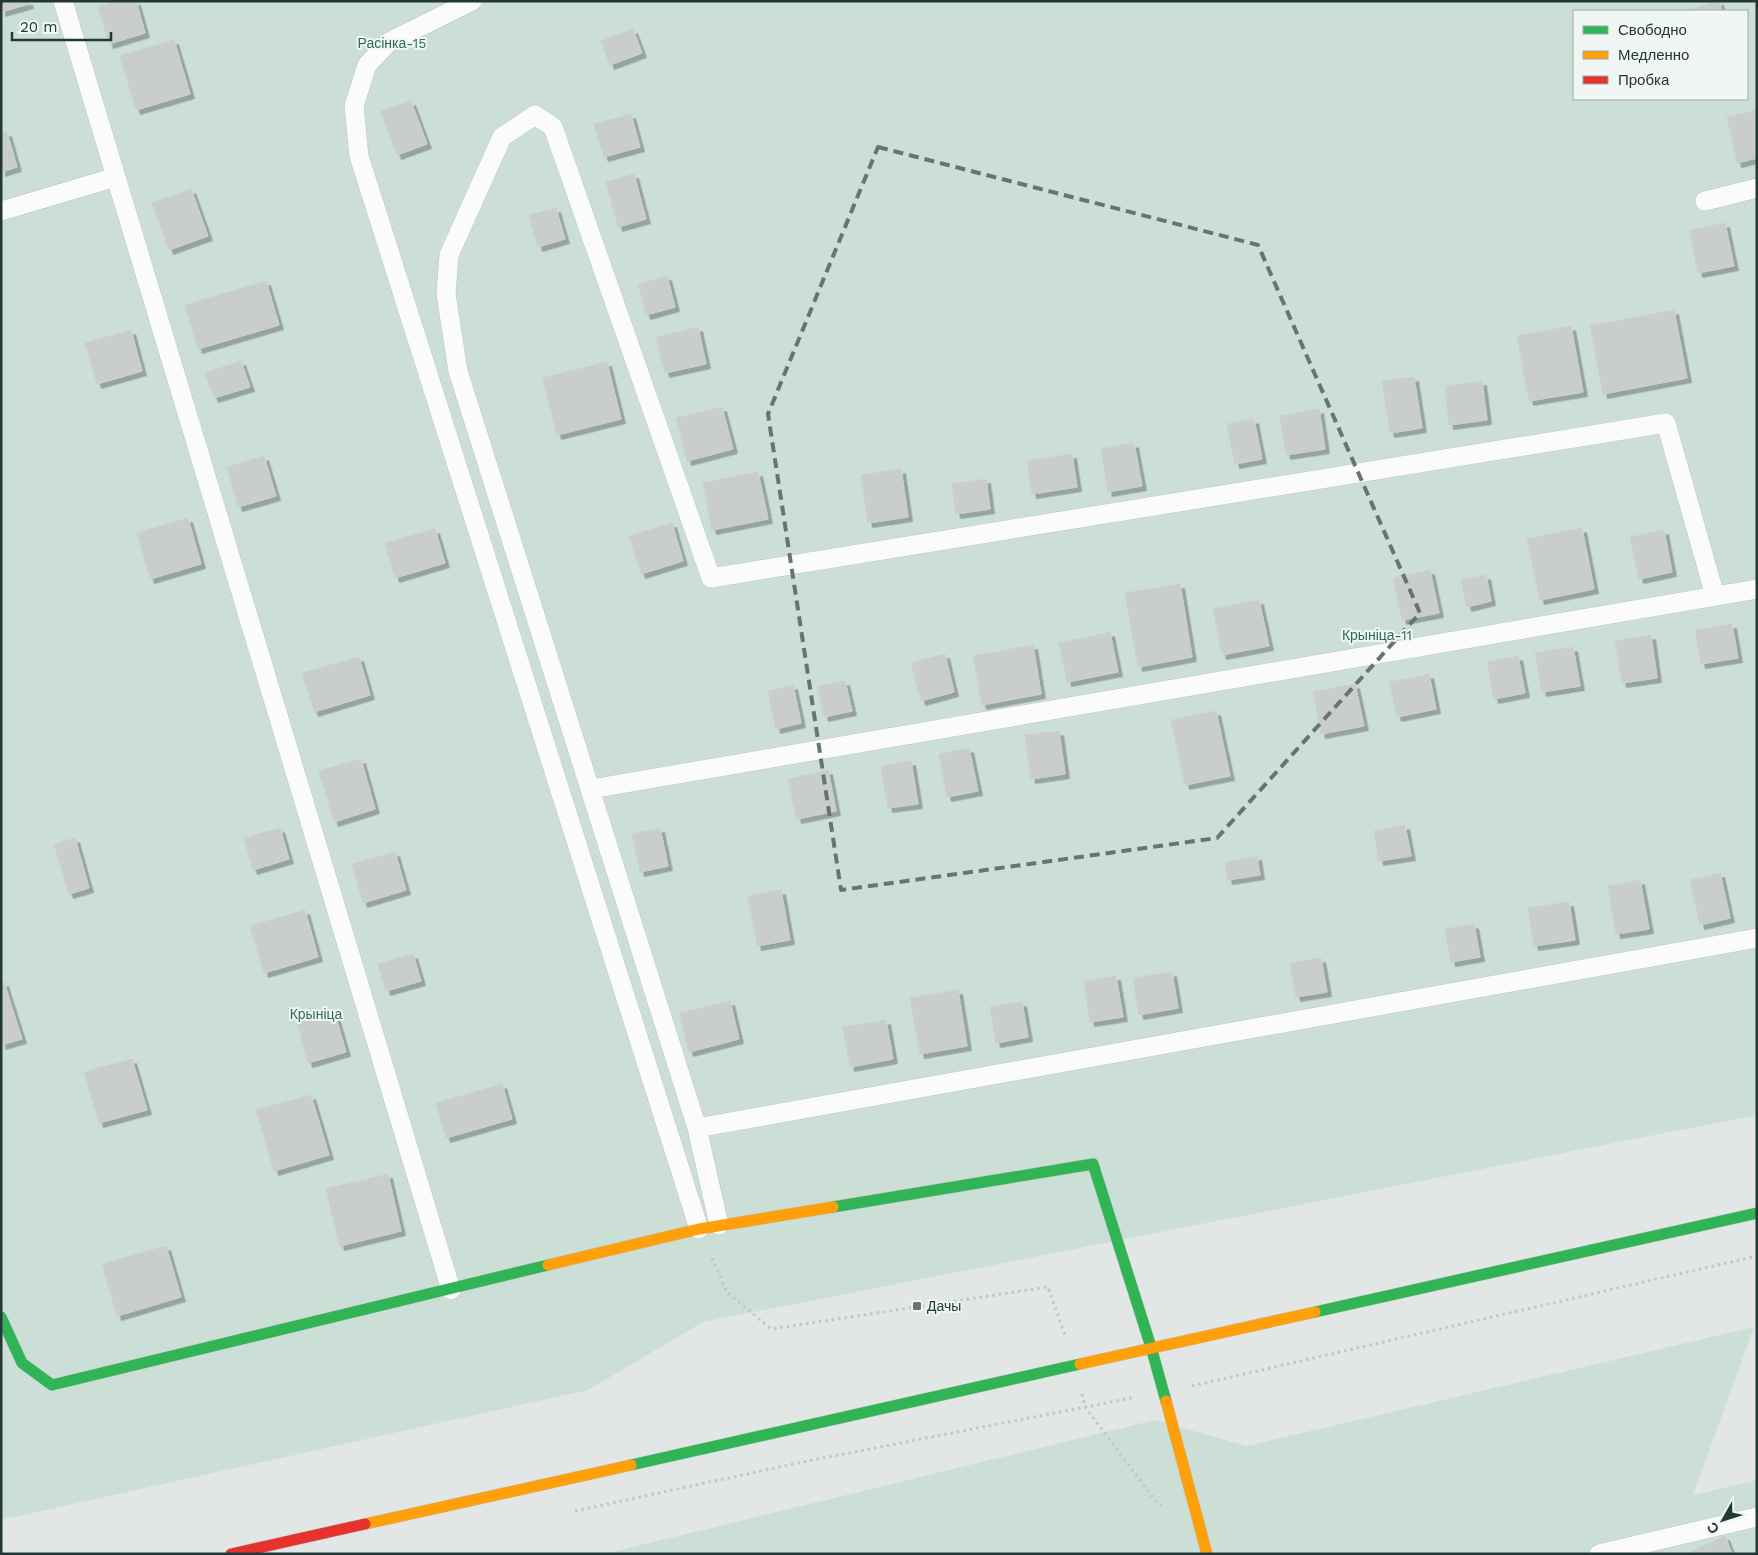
<svg xmlns="http://www.w3.org/2000/svg" width="1758" height="1555" font-family="'Work Sans',sans-serif">
<style>
.green{fill:#ccdfd6;fill-rule:evenodd}
.building{fill:#c9cecd;stroke:#cbd0cf;filter:url(#shadow)}
.lines{fill:none;stroke-linecap:round;stroke-linejoin:round}
.lane-casing{stroke:#bfc4c3;stroke-width:20}
.fast-casing{stroke:#bec5c3;stroke-width:12}
.slow-casing{stroke:#bec5c3;stroke-width:12}
.jam-casing{stroke:#bec5c3;stroke-width:12}
.path{stroke:#bfc7c6;stroke-width:3;stroke-dasharray:2.5 4;stroke-linecap:butt}
.lane{stroke:#fbfbfb;stroke-width:19}
.fast{stroke:#30b455;stroke-width:11}
.slow{stroke:#ff9f0a;stroke-width:11}
.jam{stroke:#e5322d;stroke-width:11}
.marked{fill:none;stroke:#657574;stroke-width:4;stroke-dasharray:10 6;stroke-linejoin:round}
.poi-dot{fill:#657574;stroke:#f0f6f4;stroke-width:2}
.labels{text-anchor:middle;dominant-baseline:central;stroke-width:4;stroke-linejoin:round;paint-order:stroke}
.park-label{font-size:14px;fill:#2f6c52;stroke:#f0f6f4}
.poi-label{font-size:14px;fill:#223836;stroke:#f0f6f4;text-anchor:start}
</style>
<defs>
<filter id="shadow"><feDropShadow dx="4.5" dy="4.5" stdDeviation="0" flood-color="#0004"/></filter>
</defs>
<rect width="100%" height="100%" fill="#e2e7e6"/>
<path class="green" d="M1 1H1757V1115L703 1322 588 1390 1 1520ZM1574 11H1747V99H1574Z
M1754 1327 1693 1495 1757 1480V1554H604L1155 1420 1247 1446Z"/>
<path class="building" d="M1 1H28L29 4 1 12Z
M118 1H136L145 33 109 44 98 7Z
M1719 1 1722 11H1685L1718 1Z
M633 29 642 53 610 65 601 41Z
M174 40 190 94 136 110 120 56Z
M411 101 427 144 397 155 381 111Z
M1757 110V158L1737 163 1727 117Z
M631 114 640 147 604 157 594 124Z
M7 132 17 167 1 172V133Z
M634 174 646 219 618 227 606 182Z
M191 189 208 236 169 250 152 203Z
M556 208 565 239 538 247 529 215Z
M1725 223 1734 266 1698 273 1689 230Z
M667 276 675 307 646 315 638 284Z
M266 281 279 325 198 349 185 305Z
M1674 310 1687 378 1603 394 1590 326Z
M1571 326 1583 392 1529 401 1517 336Z
M698 327 706 364 665 373 656 337Z
M131 330 142 371 97 384 85 343Z
M241 361 250 387 214 398 205 373Z
M607 362 621 419 557 435 543 378Z
M1414 377 1422 428 1390 433 1382 381Z
M1482 381 1487 420 1449 425 1445 386Z
M722 407 733 449 687 461 676 418Z
M1319 409 1325 449 1286 455 1280 416Z
M1254 419 1262 459 1235 464 1227 424Z
M1134 443 1142 486 1108 492 1101 449Z
M1072 454 1077 487 1032 494 1027 461Z
M264 456 276 496 238 507 227 467Z
M901 469 908 517 868 523 861 475Z
M758 472 768 519 712 530 703 483Z
M986 479 990 509 956 514 952 484Z
M188 518 201 564 150 579 137 533Z
M672 523 683 561 641 574 629 536Z
M1582 528 1594 589 1540 600 1527 539Z
M435 529 445 563 395 578 385 543Z
M1664 530 1672 572 1639 579 1630 537Z
M1430 570 1439 613 1402 620 1393 578Z
M1486 575 1491 601 1467 607 1461 580Z
M1180 584 1192 657 1138 667 1125 593Z
M1259 600 1269 646 1222 655 1213 609Z
M1732 624 1738 658 1701 664 1695 630Z
M1110 632 1118 672 1067 682 1059 643Z
M1651 635 1657 678 1622 683 1615 641Z
M1033 645 1041 694 982 705 973 656Z
M1573 647 1580 686 1542 692 1535 653Z
M945 654 954 692 921 701 911 663Z
M1518 656 1525 693 1494 699 1487 662Z
M359 657 370 695 314 712 302 673Z
M1429 674 1436 709 1397 717 1390 682Z
M845 681 852 711 824 717 817 687Z
M1355 684 1364 726 1321 734 1313 692Z
M793 685 801 723 776 729 768 691Z
M1216 711 1230 776 1185 785 1171 720Z
M1059 731 1065 774 1031 779 1025 735Z
M969 748 978 791 947 797 939 754Z
M361 759 375 809 334 822 319 771Z
M911 761 918 804 888 808 881 766Z
M828 770 836 811 797 819 788 779Z
M1405 825 1411 856 1379 861 1374 831Z
M280 828 289 859 253 870 244 838Z
M660 828 668 866 640 872 632 834Z
M75 838 89 888 69 894 54 844Z
M395 852 406 890 363 903 352 864Z
M1257 856 1260 875 1228 880 1225 862Z
M1720 873 1730 918 1700 925 1690 880Z
M1640 880 1649 929 1616 934 1608 886Z
M781 890 790 940 757 946 748 896Z
M1569 902 1575 940 1534 946 1528 908Z
M305 910 318 957 264 973 250 926Z
M1474 924 1480 957 1451 962 1445 929Z
M413 954 421 981 386 991 378 964Z
M1321 958 1327 992 1296 997 1290 963Z
M1172 972 1178 1008 1139 1015 1133 978Z
M1116 976 1123 1017 1090 1022 1084 981Z
M4 982 22 1039 1 1045V983Z
M958 990 967 1046 920 1054 910 998Z
M730 1001 739 1039 689 1052 679 1013Z
M1022 1002 1028 1037 996 1043 990 1007Z
M334 1011 346 1052 308 1063 297 1022Z
M886 1020 893 1059 850 1067 843 1027Z
M132 1059 147 1110 99 1123 84 1072Z
M502 1084 512 1119 446 1138 436 1103Z
M311 1095 329 1155 274 1171 256 1110Z
M388 1174 401 1231 340 1246 326 1189Z
M166 1246 181 1297 117 1316 102 1264Z
M1725 1536 1732 1554H1693L1692 1551Z"/>
<g class="lines">
<g class="lane-casing">
<path id="lane" d="M63 1 451 1290
M472 1 389 42 367 65 354 106 359 156 699 1229
M1705 201 1757 188
M1 211 116 177
M591 789 1757 589
M697 1128 1757 938
M719 1225 697 1128 458 371 446 294 449 255 502 137 535 115 553 127 711 578 1666 423 1715 596
M1599 1554 1757 1517"/>
</g>
<g class="fast-casing">
<path id="fast" d="M833 1207 1093 1164 1151 1347 1166 1401
M1315 1312 1757 1213
M1 1317 22 1363 52 1385 548 1265
M631 1465 1080 1364"/>
</g>
<g class="slow-casing">
<path id="slow" d="M548 1265 699 1229 833 1207
M1080 1364 1315 1312
M1166 1401 1207 1554
M365 1524 631 1465"/>
</g>
<g class="jam-casing">
<path id="jam" d="M231 1554 365 1524"/>
</g>
<path class="path" d="M712 1258 727 1292 771 1329 1048 1287 1065 1335
M1192 1386 1757 1256
M1082 1394 1085 1407 1158 1504 1162 1506
M575 1511 803 1462 1132 1398"/>
<use href="#lane" class="lane"/>
<use href="#fast" class="fast"/>
<use href="#slow" class="slow"/>
<use href="#jam" class="jam"/>
</g>
<path class="marked" d="M878 147 1258 245 1420 613 1217 838 841 890 768 414Z"/>
<rect class="poi-dot" x="912" y="1301" width="10" height="10" rx="2.5"/>
<g class="labels">
<g class="park-label">
<text x="392" y="43">Расінка-15</text>
<text x="1377" y="635">Крыніца-11</text>
<text x="316" y="1014">Крыніца</text>
</g>
<g class="poi-label">
<text x="927" y="1306">Дачы</text>
</g>
</g>
<rect width="1758" height="1555" fill="none" stroke="#223836" stroke-width="5"/>
<rect x="1573" y="10" width="175" height="90" fill="#f0f6f4" stroke="#9eaaa8"/>
<rect x="1583" y="26" width="25" height="8" fill="#30b455" stroke="#9eaaa8"/>
<text x="1618" y="35" font-size="15" fill="#223836">Свободно</text>
<rect x="1583" y="51" width="25" height="8" fill="#ff9f0a" stroke="#9eaaa8"/>
<text x="1618" y="60" font-size="15" fill="#223836">Медленно</text>
<rect x="1583" y="76" width="25" height="8" fill="#e5322d" stroke="#9eaaa8"/>
<text x="1618" y="85" font-size="15" fill="#223836">Пробка</text>
<g transform="translate(1723 1520) rotate(231)" stroke="#f0f6f4" stroke-width="4" paint-order="stroke">
<path d="M0-4L9 19L0 12L-9 19Z" fill="#223836"/>
<text y="-8" font-size="14" font-weight="bold" text-anchor="middle" fill="#223836">С</text>
</g>
<path d="M12 32v8h99v-8" fill="none" stroke="#223836" stroke-width="2.5"/>
<text x="20" y="32" font-size="15" fill="#223836" stroke="#f0f6f4" stroke-width="4" paint-order="stroke">20 m</text>
</svg>
